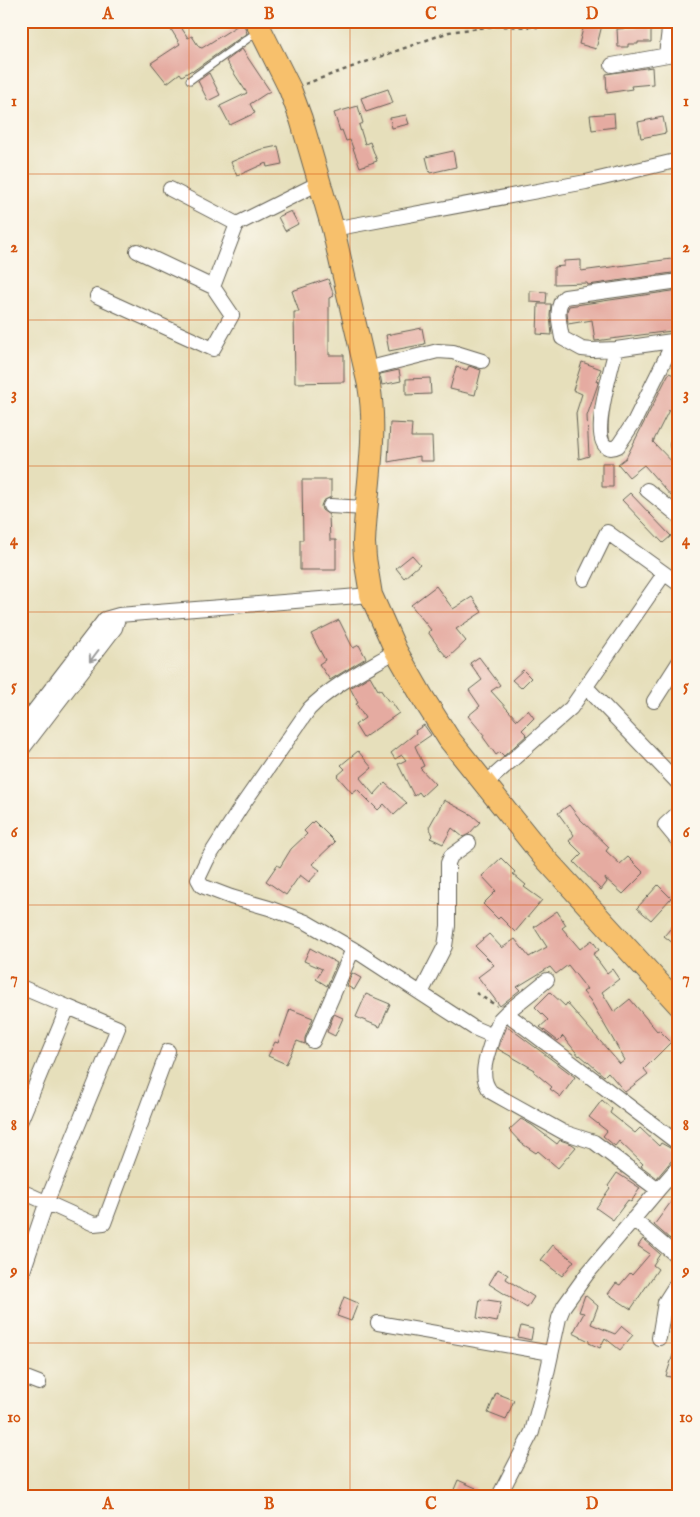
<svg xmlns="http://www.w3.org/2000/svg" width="700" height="1517" font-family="'IM FELL English',serif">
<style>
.building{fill:#e5aba1}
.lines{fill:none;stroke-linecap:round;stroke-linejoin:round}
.service-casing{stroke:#636054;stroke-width:9}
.minor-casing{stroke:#636054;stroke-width:16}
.primary-casing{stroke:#636054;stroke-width:24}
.path{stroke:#636054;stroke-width:2.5;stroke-dasharray:4 4;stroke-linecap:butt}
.service{stroke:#fff;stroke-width:7}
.minor{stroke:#fff;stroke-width:14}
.primary{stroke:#f7c06c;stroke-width:22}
.oneway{stroke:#999}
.grid{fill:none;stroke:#d4530e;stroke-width:1;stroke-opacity:0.55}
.neatline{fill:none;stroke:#d4530e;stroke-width:2}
.grid-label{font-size:16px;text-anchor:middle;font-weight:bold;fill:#d4530e}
</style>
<rect width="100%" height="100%" fill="#fbf7ec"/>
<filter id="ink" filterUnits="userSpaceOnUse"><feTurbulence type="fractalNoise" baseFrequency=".02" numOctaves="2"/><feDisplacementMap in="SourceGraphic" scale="10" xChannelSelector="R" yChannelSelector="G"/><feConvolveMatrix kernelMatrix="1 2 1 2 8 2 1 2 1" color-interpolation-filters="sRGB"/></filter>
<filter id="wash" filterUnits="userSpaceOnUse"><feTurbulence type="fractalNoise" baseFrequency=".0096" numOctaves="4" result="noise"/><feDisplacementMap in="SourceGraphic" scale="20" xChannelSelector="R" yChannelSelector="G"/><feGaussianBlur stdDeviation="1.12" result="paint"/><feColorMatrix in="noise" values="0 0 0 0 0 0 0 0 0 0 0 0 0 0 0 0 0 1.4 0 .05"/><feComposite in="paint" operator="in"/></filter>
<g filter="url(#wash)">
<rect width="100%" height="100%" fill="#e6dfbb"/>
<g id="blocks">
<path class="building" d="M166 21H177L188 38 192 36 199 47 202 48 243 22 247 33 193 71 192 70 182 76 180 73 167 83 151 63 180 44Z
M585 21H603L596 49 579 44Z
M651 26V42H638V44H628V47H618L617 29Z
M242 49 270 91 250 104 255 113 230 125 220 106 247 93 226 61Z
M652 67 653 84 631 86 632 89 607 93 606 74Z
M209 73 220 95 208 101 198 81Z
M388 89 393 103 366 112 361 98Z
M358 106 363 123 359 125 365 144 370 142 377 161 360 167 350 140 346 141 342 130 340 131 334 113Z
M614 113 615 127 592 130 590 115Z
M406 115 409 124 392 128 390 118Z
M663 117 666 133 641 138 638 122Z
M278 146 282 164 267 167 266 163 237 176 231 162 259 150Z
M453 151 456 167 430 173 426 157Z
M291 211 298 224 285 231 278 217Z
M679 258V272L588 285 587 283 554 284V267L564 266V261L581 260V271Z
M328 279 334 296 329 298V355H344V382L295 383 294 312H299L292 291Z
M679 290V330L595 341 592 320 568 324 567 311 569 306Z
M530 291 547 292 546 303 530 302Z
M538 304H551L550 316 552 335 537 334Z
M422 328 425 344 389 351 386 335Z
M582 362 601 369 596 381H599L587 416 589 456 579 459 576 413 582 394 573 390Z
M469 366 481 370 475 395 450 389 456 367 467 370Z
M399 370 401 381 382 385 380 374Z
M669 373 679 377V400L673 411 669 410 653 442 679 469V505L644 465 629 477 618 464 626 458Z
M430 378 431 394 406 395V379Z
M390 423 412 424 411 437H432L433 461H420V456L388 462Z
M602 463H613V487H602Z
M302 480H331V497L323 501 321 506 322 510 329 515 330 540H336V570H300V540H303Z
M630 493 671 536 663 543 622 500Z
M412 555 420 564 404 578 396 568Z
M436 586 453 609 472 597 482 612 456 629 466 641 448 658 440 649 428 632 431 630 411 605Z
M339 620 353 648 359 645 366 658 330 680 319 664 325 660 311 634Z
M479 657 500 685 491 691 517 720 528 710 534 718 522 730 527 735 504 756 500 752 496 755 483 737 484 735 468 716 480 706 469 690 482 680 470 663Z
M523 670 531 678 521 688 512 680Z
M370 676 378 690 380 689 389 702 391 701 399 713 363 738 355 725 365 718 356 704 358 703 350 688Z
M424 725 431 735 415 746 424 766 420 768 435 784 422 796 419 792 414 796 398 764 406 760 402 755 395 759 391 753 416 733 415 731Z
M358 751 372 768 360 778 374 795 385 783 407 803 394 815 384 804 378 810 357 789 352 793 337 776 345 769 341 765Z
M444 800 472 815 480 822 469 834 463 837 452 828 443 844 430 838 433 835 429 827Z
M569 805 580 819 609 847 606 851 620 864 628 857 644 873 623 894 605 878 607 882 601 890 574 862 582 854 569 841 574 835 558 813Z
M314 821 335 842 312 864 320 870 309 882 300 875 286 895 266 881 277 865 280 867 291 849 307 834 304 831Z
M501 858 515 872 513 874 526 885 524 887 542 900 515 932 500 917 498 919 483 904 496 891 482 876Z
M658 885 671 898 651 920 637 908Z
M557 911 566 925 562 928 580 949 592 940 599 950 593 954 607 973 612 969 619 979 602 992 614 1012 630 999 657 1031 659 1030 671 1042 644 1069 648 1074 625 1092 608 1072 604 1076 580 1055 579 1056 563 1036 558 1041 540 1027 548 1020 535 1007 550 992 565 1006 567 1003 620 1064 625 1060 590 1000 583 992 587 989 568 965 556 974 550 967 517 987 520 990 500 1006 478 977 494 965 475 946 489 934 502 948 515 939 529 957 547 947 534 927Z
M679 919V948L664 936Z
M310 948 337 963 327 986 316 979 322 969 304 961Z
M352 973 361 978 354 990 347 986Z
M366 994 390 1004 380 1027 356 1017Z
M290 1009 313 1018 305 1038V1044L297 1041 286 1064 268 1056 275 1042 278 1043Z
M334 1014 343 1018 335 1036 327 1032Z
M507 1026 575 1077 561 1097 550 1089 552 1087 534 1072 535 1070 498 1049Z
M602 1100 612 1109 610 1113 635 1133 640 1128 659 1146 661 1143 679 1153V1157L672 1160 657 1178 641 1166 643 1164 619 1141 615 1146 603 1136 607 1131 589 1117Z
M521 1119 532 1125 557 1144 560 1140 572 1144 576 1147 558 1168 538 1151 536 1153 521 1143 509 1130Z
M617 1173 640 1188 631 1202 628 1200 613 1220 596 1208 610 1188 608 1186Z
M679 1191V1236L675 1233 670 1239 654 1225Z
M643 1239 660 1254 653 1265 658 1269 631 1309 608 1294 616 1283 620 1285 630 1273 632 1275 650 1254 638 1246Z
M553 1245 574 1261 562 1276 541 1260Z
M498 1269 508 1275 506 1279 534 1297 527 1308 489 1284Z
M585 1295 598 1306 591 1324 615 1334 622 1326 633 1335 620 1350 605 1338 600 1348 589 1343V1341L573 1333 584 1313 579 1312Z
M344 1297 358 1303 351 1321 337 1316Z
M480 1299 501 1302 497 1322 477 1318Z
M521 1326 533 1329 531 1340 518 1337Z
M677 1343H679V1379L666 1376Z
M496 1393 514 1400 506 1420 488 1413Z
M458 1480 476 1488 472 1496H461L453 1492Z"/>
</g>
</g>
<g filter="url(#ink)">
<use href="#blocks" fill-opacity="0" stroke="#636054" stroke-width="1"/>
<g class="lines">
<g class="service-casing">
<path id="service" d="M190 80 257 32"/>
</g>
<g class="minor-casing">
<path id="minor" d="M666 55 670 21
M612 65 679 53
M170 189 237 224
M333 229 586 182 679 160
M137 251 213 287 237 224 319 183
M679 281 565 297C554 306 560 325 562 338L582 349 592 350 616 349 679 340
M97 296 213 349 232 315 213 287
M616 349C612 366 590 438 607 447 611 449 614 448 618 446L634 422 674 341
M366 369 438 351 453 352 482 361
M677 445 679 447
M647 490 679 516
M330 506 366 508
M584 579 607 532 679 584
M396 651C366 669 334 684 309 709L241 807 207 860 198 879 202 886 231 897 269 908 306 922 353 949 474 1028 493 1036 500 1019 506 1013 547 980
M586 687 679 784
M654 701 679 662
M21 728 105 619 119 615 371 595
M21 751 115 628 119 615
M486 783 571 708 664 574
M679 812 665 825 679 842
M21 987 68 1007 21 1120
M421 993 445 946 448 926V863L451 856 469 843
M506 1013 679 1144
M493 1036C488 1055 477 1075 491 1092L563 1132 594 1142 658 1190 679 1166
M313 1041 353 949
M21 1191 94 1224 104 1223 168 1051
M633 1219 679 1258
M21 1277 47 1201 118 1028 68 1007
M378 1323 551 1353
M659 1338 665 1302 679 1280
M21 1376 39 1383
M499 1496 532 1432 544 1387 559 1318 564 1306 587 1274 658 1190"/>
</g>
<g class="primary-casing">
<path id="primary" d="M256 21 290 89 301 119 333 229 369 385C378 437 366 490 364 543L365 558 371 595 396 651 423 698 449 739 542 855 679 1005"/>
</g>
<path class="path" d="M305 84 449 32 495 26 537 27 561 21
M476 993 497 1006"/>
<use href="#service" class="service"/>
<use href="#minor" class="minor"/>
<use href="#primary" class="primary"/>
</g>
<defs><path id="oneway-shaft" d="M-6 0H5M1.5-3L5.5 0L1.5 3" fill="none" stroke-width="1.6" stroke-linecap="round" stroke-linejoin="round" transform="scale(1.25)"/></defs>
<use class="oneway" href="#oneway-shaft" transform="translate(94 656) rotate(127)"/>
</g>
<path class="grid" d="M189 21V1496M350 21V1496M511 21V1496M21 174H679M21 320H679M21 466H679M21 612H679M21 758H679M21 905H679M21 1051H679M21 1197H679M21 1343H679"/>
<rect width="700" height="1517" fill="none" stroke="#fbf7ec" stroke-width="55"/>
<rect x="28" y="28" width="644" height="1462" class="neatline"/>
<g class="grid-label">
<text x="108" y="19">A</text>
<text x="269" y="19">B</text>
<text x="431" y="19">C</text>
<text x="592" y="19">D</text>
<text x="14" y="106">1</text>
<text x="686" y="106">1</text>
<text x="14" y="252">2</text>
<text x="686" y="252">2</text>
<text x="14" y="399">3</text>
<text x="686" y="399">3</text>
<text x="14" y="545">4</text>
<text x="686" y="545">4</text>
<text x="14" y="691">5</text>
<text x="686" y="691">5</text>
<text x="14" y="837">6</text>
<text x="686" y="837">6</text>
<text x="14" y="983">7</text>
<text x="686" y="983">7</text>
<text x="14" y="1130">8</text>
<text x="686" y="1130">8</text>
<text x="14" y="1276">9</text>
<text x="686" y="1276">9</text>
<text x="14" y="1422">10</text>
<text x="686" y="1422">10</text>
<text x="108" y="1509">A</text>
<text x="269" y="1509">B</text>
<text x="431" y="1509">C</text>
<text x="592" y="1509">D</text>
</g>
</svg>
